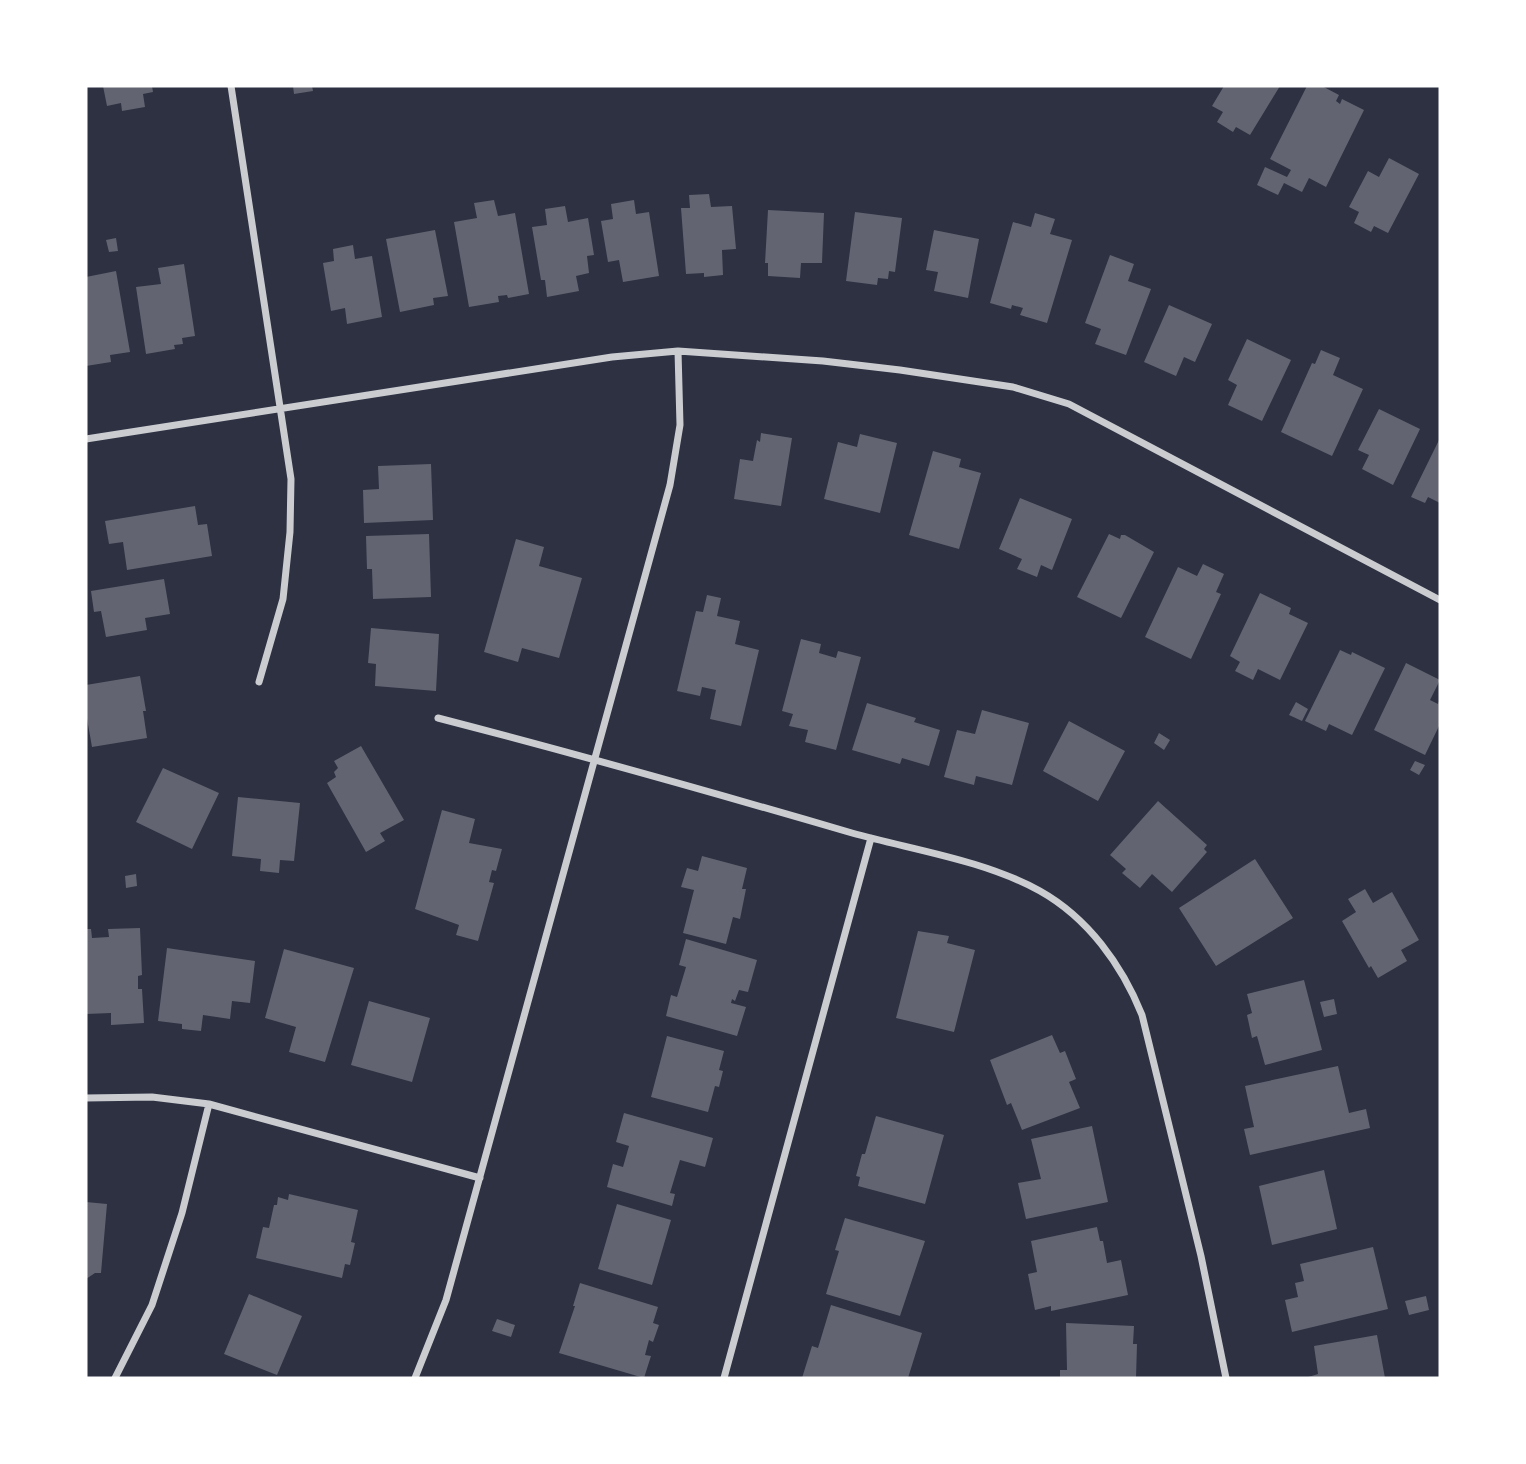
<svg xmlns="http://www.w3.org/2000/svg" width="1526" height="1464" font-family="Raleway,sans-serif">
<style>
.building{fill:#626471}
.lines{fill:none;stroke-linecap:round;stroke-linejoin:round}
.minor{stroke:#caccd0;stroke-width:7}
</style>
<rect width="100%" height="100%" fill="#2d3142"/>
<path class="building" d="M103 86H152L153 92 143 94 145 107 122 111 121 103 107 106Z
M293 86H312L313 91 294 94Z
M1224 86H1280L1250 135 1236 127 1233 132 1217 122 1223 112 1212 106Z
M1307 86H1322L1339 95 1336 101 1340 104 1342 99 1364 110 1326 187 1309 178 1302 192 1284 183 1278 195 1257 185 1265 167 1287 177 1291 170 1270 159Z
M1389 158 1419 174 1388 233 1374 226 1371 232 1354 223 1359 212 1349 207 1368 171 1379 177Z
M709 194 711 207 732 206 736 249 722 250 723 275 704 277V273L686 274 681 208H690L689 195Z
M494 200 498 216 515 213 529 294 508 298 507 295 498 296 499 302 469 307 454 222 477 218 474 203Z
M634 200 636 214 649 212 659 276 623 282 619 260 608 262 601 221 613 219 611 204Z
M565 206 568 222 588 218 594 255 587 256 589 273 576 276 579 291 547 297 545 280H541L532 227 547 225 545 209Z
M768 210 824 213 822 263H801L800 278 768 276V263H765Z
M855 212 902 218 895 272 889 271 888 279 878 278 877 285 846 281Z
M1035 213 1055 219 1050 234 1072 240 1047 323 1020 315 1023 308 1012 305 1011 309 990 303 1013 222 1031 227Z
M435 230 448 296 433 298 434 305 400 312 386 239Z
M934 230 979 239 968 298 934 291 938 272 926 270Z
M116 238 118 251 109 252 106 240Z
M353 245 355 259 372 256 382 317 347 324 345 308 331 311 323 263 334 261 333 249Z
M1110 255 1134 264 1128 281 1151 289 1126 355 1095 344 1101 329 1085 323Z
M184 264 195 336 182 338 183 344 174 345 175 349 146 354 136 287 161 284 158 268Z
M116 271 130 352 110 355 111 362 86 366V277Z
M1169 305 1212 324 1195 362 1184 357 1176 376 1144 362Z
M1247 339 1291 360 1262 421 1228 405 1237 385 1228 380Z
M1321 350 1340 358 1333 375 1363 389 1332 456 1281 432 1312 363 1315 364Z
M1379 409 1420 429 1393 485 1362 469 1369 455 1358 450Z
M761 433 792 438 781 506 734 499 740 459 753 461 757 440 760 442Z
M860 434 897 443 880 513 824 499 838 442 857 447Z
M1440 438V503L1428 497 1425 503 1411 497Z
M933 451 961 459 959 467 981 473 959 549 909 535Z
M431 464 433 520 364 523 363 490 379 489 378 466Z
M1020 498 1072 519 1052 570 1041 565 1037 577 1017 569 1022 559 999 549Z
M195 506 198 525 207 524 212 556 127 570 123 542 109 544 105 521Z
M429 534 431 597 373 599 372 569H367L366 536Z
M1109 534 1120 539 1121 535H1125L1154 552 1121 618 1077 597Z
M516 539 544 547 539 566 582 578 559 658 522 648 518 662 484 652Z
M1203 564 1224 574 1216 592 1221 594 1191 659 1145 637 1178 567 1197 576Z
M164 579 170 614 145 618 147 630 106 637 101 611 94 612 91 591Z
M1260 593 1291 608 1289 614 1308 623 1280 680 1258 669 1253 680 1235 671 1240 662 1230 656Z
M707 595 721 598 717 616 740 621 735 644 759 650 741 726 710 719 716 690 702 687 700 696 677 691 696 611 703 612Z
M371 628 439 634 436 691 375 686 376 664 368 663Z
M801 639 821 644 819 653 836 658 838 651 861 657 836 750 805 742 808 730 789 726 793 714 782 711Z
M1340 650 1351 655 1352 652 1385 668 1352 735 1329 724 1326 731 1305 721Z
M1406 663 1440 680 1430 700 1438 704 1440 699V724L1425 755 1374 730Z
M140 676 146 711H143L147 738 92 747 86 713V685Z
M1296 702 1308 709 1302 721 1289 715Z
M867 703 916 718 914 722 940 730 929 766 902 758 900 764 852 750Z
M982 710 1029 723 1012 785 976 776 974 785 944 777 957 730 975 734Z
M1069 721 1125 751 1098 801 1043 771Z
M1159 733 1170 740 1164 750 1154 743Z
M361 746 404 820 380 833 385 841 366 852 327 783 336 777 334 772 338 768 334 761Z
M1415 761 1425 765 1419 775 1410 770Z
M163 768 219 793 192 849 136 822Z
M238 797 300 803 294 861 280 860 279 873 260 871 261 859 232 856Z
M1158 801 1207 845 1204 849 1207 852 1172 892 1152 874 1140 888 1122 873 1126 869 1110 855Z
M442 810 475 819 469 843 502 849 496 871 492 870 489 882 494 883 478 941 456 935 459 925 415 909Z
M702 856 747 868 742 889H746L740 919 733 917 726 944 683 933 694 890 681 887 687 868 698 871Z
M1255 859 1293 918 1216 966 1179 908Z
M136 874 137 886 126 888 125 876Z
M1365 889 1373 903 1392 892 1419 940 1401 950 1407 961 1378 978 1371 966 1369 968 1342 921 1356 912 1348 899Z
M140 928 142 975 138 976V989H142L144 1023 111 1025V1013L86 1014V929H91L92 938 109 937 108 929Z
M918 931 949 936 947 943 975 950 954 1032 896 1018Z
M686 939 757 960 748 992 739 990 735 1001 732 999 731 1003 746 1007 737 1036 666 1016 671 995 677 997 686 967 679 965Z
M167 948 255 961 250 1003 232 1001 230 1019 203 1015 201 1031 182 1029V1024L158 1021Z
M284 949 354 968 325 1062 289 1052 296 1027 265 1018Z
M1304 980 1322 1050 1265 1065 1257 1036 1252 1038 1247 1015 1252 1013 1247 994Z
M1334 999 1337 1014 1324 1017 1320 1002Z
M369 1001 430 1018 412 1082 351 1065Z
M1052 1035 1060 1053 1065 1051 1076 1079 1069 1082 1080 1108 1022 1130 1011 1103 1007 1105 990 1060Z
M667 1036 724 1051 719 1070 723 1071 719 1087 715 1086 708 1112 651 1097Z
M1338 1066 1349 1113 1366 1109 1370 1128 1250 1155 1244 1129 1254 1127 1245 1086Z
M624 1113 713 1138 705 1167 680 1160 670 1193 675 1194 672 1206 607 1187 613 1164 623 1167 629 1146 616 1142Z
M876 1116 944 1135 925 1204 858 1186 860 1177 856 1176 862 1154H865Z
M1092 1126 1108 1202 1026 1219 1018 1183 1041 1179 1031 1139Z
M1324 1170 1337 1229 1272 1245 1259 1186Z
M289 1194 358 1210 351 1242 355 1243 350 1265 345 1264 342 1278 256 1258 263 1227 269 1228 274 1205H277L278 1197 288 1200Z
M86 1202 107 1204 101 1273H95L86 1279Z
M617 1204 671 1220 652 1285 598 1269Z
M845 1218 925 1241 900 1316 826 1294 839 1251 835 1250Z
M1097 1227 1100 1241H1103L1107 1263 1121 1260 1128 1295 1051 1311V1306L1035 1310 1028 1274 1037 1272 1031 1241Z
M1373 1247 1388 1309 1292 1332 1285 1300 1298 1297 1295 1283 1304 1281 1300 1264Z
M580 1283 658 1307 653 1323 659 1325 653 1342 649 1340 645 1355 651 1356 644 1378 559 1353 575 1306H573Z
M249 1294 302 1316 277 1375 224 1354Z
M1426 1296 1429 1310 1409 1315 1405 1301Z
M831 1305 922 1333 908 1378H802L812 1346 818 1348Z
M497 1319 515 1325 511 1337 492 1331Z
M1066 1323 1134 1326 1133 1344H1137L1136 1378H1060V1370H1067Z
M1377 1335 1385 1378H1305L1318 1374 1314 1346Z"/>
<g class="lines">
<path class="minor" d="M231 86 291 479 290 532 283 599 259 682
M86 439 612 357 678 351 823 361 900 370 1013 387 1069 404 1440 600
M438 718C577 754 715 793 852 833 913 850 984 860 1040 891 1088 918 1122 965 1142 1015L1201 1256 1226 1378
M86 1098 152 1097 209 1104 480 1178
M115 1378 152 1305 182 1213 209 1104
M415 1378 446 1300 670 485 680 425 678 351
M724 1378 871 838"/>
</g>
<rect width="1526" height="1464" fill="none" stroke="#ffffff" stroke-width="175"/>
</svg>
